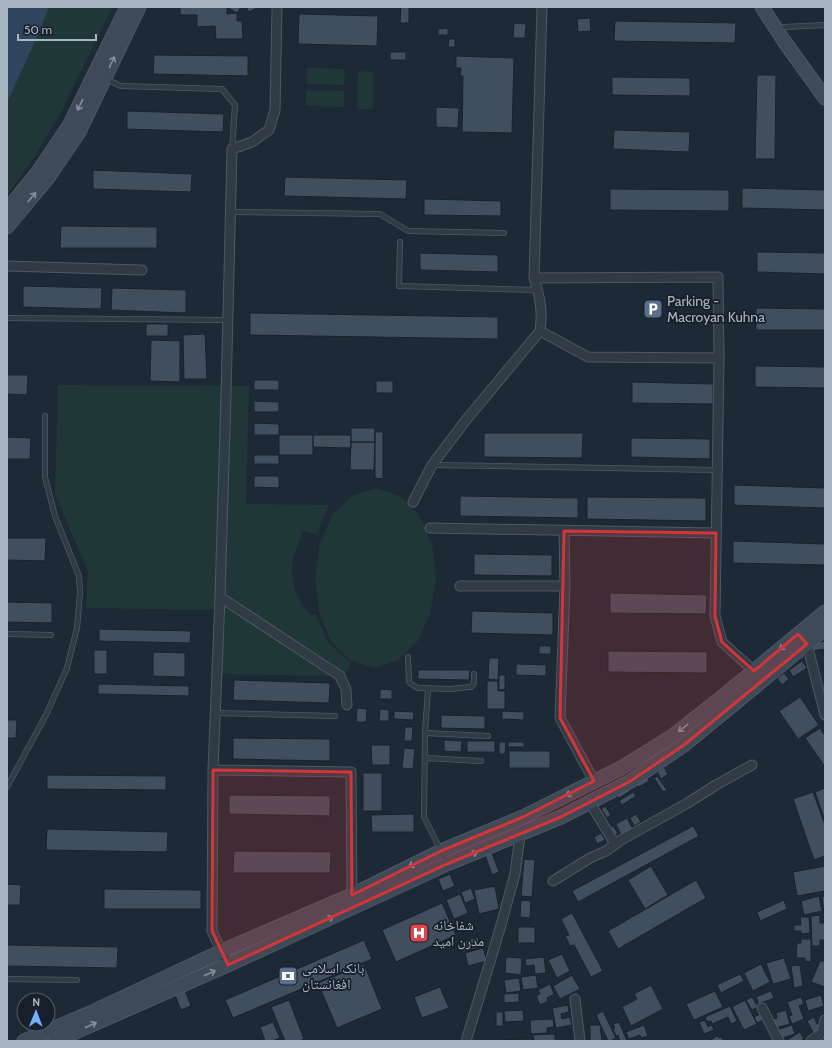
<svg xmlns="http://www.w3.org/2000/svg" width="832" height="1048" font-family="Cabin,'Noto Naskh Arabic',sans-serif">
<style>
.green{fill:#203738}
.water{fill:#2f455e}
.building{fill:#404e5e;stroke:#19222c}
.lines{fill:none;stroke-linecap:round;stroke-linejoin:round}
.service-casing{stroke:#4e5864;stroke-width:6}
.minor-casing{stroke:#4e5864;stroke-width:11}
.secondary-casing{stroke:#4e5864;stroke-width:15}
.service{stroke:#313b46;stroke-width:4.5}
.minor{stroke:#313b46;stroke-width:9}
.secondary{stroke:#3f4a59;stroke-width:13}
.oneway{stroke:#85909f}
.marked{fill:#d23638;fill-opacity:0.2;stroke:#d23638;stroke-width:3;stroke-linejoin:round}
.labels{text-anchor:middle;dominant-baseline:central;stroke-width:3.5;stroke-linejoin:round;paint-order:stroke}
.poi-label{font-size:14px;fill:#aab5c4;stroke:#17202a;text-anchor:start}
</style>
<rect width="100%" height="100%" fill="#1d2935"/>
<path class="green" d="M49 7H113L60 114 34 158 7 195V103L38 35Z
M307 68 345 69 344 85 307 84Z
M358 71 373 72V109H357Z
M306 90 344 91V107L306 106Z
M58 385 249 386 246 504 329 505 317 534 303 531 293 558 292 573 295 590 303 607 311 615H316L328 643 351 663 345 676 212 674 215 610 86 608 88 571 55 495Z
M376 488 400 496 419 515 432 544 436 579 430 614 417 642 397 661 374 668 350 660 331 641 319 612 315 577 320 543 333 514 353 495Z"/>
<path class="water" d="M7 7H49L38 35 7 103Z"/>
<path class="building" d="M180 7H227V14L237 13V21H242L243 39H216L215 26 197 27V15H180Z
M227 7H241L237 13Z
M246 7H259L249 12Z
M401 7H409V23H400Z
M299 14 378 16 377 46 298 44Z
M590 18 591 31 578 32 577 19Z
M615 21 736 23 735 43 614 41Z
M514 23 526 24 525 38H513Z
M448 28V35H438V29Z
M449 39H455V47H448Z
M390 52H406V60H390Z
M154 55 248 56V76L153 74Z
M456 56 514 58 512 133 462 132 463 76H460L461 68H456Z
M757 75H776L775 159H755Z
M612 77 690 78V96L612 95Z
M436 107 459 108 458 128 436 127Z
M127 111 224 114 223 132 127 129Z
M614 130 690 132 689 152 613 149Z
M93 170 192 174 191 192 93 189Z
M285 177 407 180 406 199 284 196Z
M742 188 825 190V210L742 208Z
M610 189 729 190V211L610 210Z
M424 199 501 201V216L424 215Z
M61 226 157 227V248H60Z
M757 252 825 253V274L757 272Z
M420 253 498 255V272L420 270Z
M23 286 102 288 101 309 23 307Z
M112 288 186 290V313L111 310Z
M756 308 825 309V330H756Z
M250 313 498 317V339L250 335Z
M146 324H168V336H146Z
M205 334 207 379H184L183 335Z
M151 340 180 341V382L150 381Z
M755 366 825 367V388L755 387Z
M7 375H28L27 395 7 394Z
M254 380H279V390H254Z
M376 381H393V393H376Z
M632 382 713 384V404L632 403Z
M254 401 279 402V412H254Z
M254 423 279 424V435H254Z
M351 428H375V442H351Z
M375 432H383V479L375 478Z
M484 433H583L582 458 484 457Z
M279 435H313V455H279Z
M313 435H351V448L313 447Z
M7 437 31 438 30 459H7Z
M631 438 710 439V459L631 457Z
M351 442H375L374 470H350Z
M254 455H279V464H254Z
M254 476H279V488L254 487Z
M734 485 825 488V508L734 505Z
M460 496 578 498V518L460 516Z
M587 497 706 498V521L587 519Z
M7 538H46L45 561 7 560Z
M733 541 825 544V565L733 563Z
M474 554 552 555V576L474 575Z
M610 593 707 595 706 614 610 613Z
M7 602 52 603V623L7 622Z
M472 611 553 613V635L471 633Z
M99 629 191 631 190 643 99 641Z
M825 641V658L823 649 813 651 811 644Z
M539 646H551V654H539Z
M94 650H107V674H94Z
M608 651 707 652V673L608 672Z
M153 652 185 653V677L153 676Z
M489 658H499L498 680 488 679Z
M802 661 807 668 793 677 789 670Z
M516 664 546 665V676L516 675Z
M418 670H470L469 680 418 679Z
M784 673 789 679 782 685 777 678Z
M499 675H505V689L499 690Z
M234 680 330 683 329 703 233 700Z
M487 681H498V691H505V709H487Z
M98 684 189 686V696L98 694Z
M380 689 392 690V699H380Z
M800 697 819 725 798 739 779 711Z
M357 708 367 709 366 722H356Z
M380 709 389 710V721H379Z
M394 711 414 712 413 720 394 719Z
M502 711 524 712V720L502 719Z
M441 715 485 716V729L441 728Z
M7 720H17L16 738H7Z
M405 727H413L412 741H404Z
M820 728 825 736V767L805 738Z
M233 738 330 739V761L233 759Z
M444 740 462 741 461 752 444 751Z
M467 741H495V752H467Z
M499 742H506L505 754H499Z
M508 742H524V747H508Z
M371 745H390V765H372Z
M404 748 415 749 413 769 402 768Z
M509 751H550V768H509Z
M664 767 668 774 661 779 657 772Z
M363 773H382V811H363Z
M47 775 166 776V790L47 789Z
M657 776 667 790 663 792 654 778Z
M647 777 649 781 639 787 636 784Z
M629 788 630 791 619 798 617 796Z
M825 788V821L815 792Z
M633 792 636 796 622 805 619 801Z
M813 792 825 825V856L814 860 793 799Z
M229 795 330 796V816L229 814Z
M605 806 611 815 607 818 601 809Z
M414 814V832H372L371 815Z
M636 814 641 822 634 826 630 818Z
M627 818 633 829 621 835 616 824Z
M613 826 618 833 612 837 607 830Z
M693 826 699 836 578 902 572 891Z
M47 829 168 832 167 852 46 850Z
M601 833 605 840 597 844 594 837Z
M234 851 331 852 330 873H233Z
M492 853 499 872 492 875 485 855Z
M524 859 535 860 532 897 521 896Z
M651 866 668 895 645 909 628 880Z
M825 866V891L797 896 793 872Z
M450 874 455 886 443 891 438 879Z
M696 880 706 898 618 949 608 931Z
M7 884 21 885 20 905H7Z
M495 886 499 909 479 914 474 890Z
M471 888 475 899 465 903 461 892Z
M104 889 201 890V909H104Z
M460 894 468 913 454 919 446 900Z
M819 896 822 911 804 915 801 901Z
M825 896V913H824L822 897Z
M521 900 531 901 530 918 520 917Z
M784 900 787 909 760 921 757 912Z
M442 903 456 935 396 962 382 930Z
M572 913 603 971 591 977 574 945 570 946 565 936 569 935 561 919Z
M820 915V923H825V940H820V946H812L811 916Z
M800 917H809L810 933 801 934V931H794V925H801Z
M518 927H535V943H518Z
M478 937 480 947 463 952 460 942Z
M801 939H811V962L805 961V958H796L797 943H801Z
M364 940 372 959 233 1018 225 1000Z
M7 945 118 947 117 968 7 966Z
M483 948 487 961 468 966 465 953Z
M562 954 570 971 557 978 548 960Z
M506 957 522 958 521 975 505 973Z
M544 957 546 973 535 974 534 965 526 966 525 959Z
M784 958 791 979 773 984 766 963Z
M820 961H825V987L811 982Z
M364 964 382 1009 337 1028 318 983Z
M761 964 770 982 753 991 744 973Z
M800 965 803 986 794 988 791 966Z
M740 974 744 981 721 993 717 985Z
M536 975 538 988 523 990 521 977Z
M572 975 580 989 560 999 553 986Z
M519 978 521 991 506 993 504 980Z
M550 984 554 994 547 998 548 1001 540 1005 536 996 540 994 538 990Z
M651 985 663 1009 631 1026 622 1007 637 999 634 994Z
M440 987 449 1008 422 1018 414 997Z
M185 990 191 1006 181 1010 175 995Z
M715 991 723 1007 694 1020 686 1004Z
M771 991 774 998 759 1004 756 997Z
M519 993V1002L504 1003V994Z
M821 995 824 1006 808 1011 805 1000Z
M752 997 758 1007 752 1010 746 1000Z
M801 997 804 1004 799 1006 804 1019 792 1024 789 1016 792 1015 787 1002Z
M289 1000 304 1039 300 1041H285L271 1007Z
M745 1000 757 1024 744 1030 732 1007Z
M568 1005 569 1012 561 1014 562 1019 570 1017 572 1025 556 1028 552 1008Z
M730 1006 737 1021 731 1024 728 1017 712 1024 711 1021 707 1022 705 1017Z
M523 1010 524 1021 505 1022 504 1011Z
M786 1010 790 1024 775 1028 773 1019 777 1018 776 1013Z
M603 1011 616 1038 610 1041H608L596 1015Z
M496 1012H503V1026H496Z
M760 1014 763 1020 757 1023 754 1017Z
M814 1017 817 1024H823L821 1031 814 1034 807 1021Z
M553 1019 554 1027 547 1028V1033L531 1034 530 1020Z
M705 1020 708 1027 712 1025 714 1030 704 1034 699 1022Z
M273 1022 280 1038 272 1041H265L260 1027Z
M619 1022 627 1041H620L618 1035 616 1036 613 1029 615 1028 613 1024Z
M590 1025H600L602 1041H590Z
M644 1025 648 1036 641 1038 640 1035 629 1039 626 1032Z
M792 1025 795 1034 780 1039 777 1030Z
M800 1032 804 1039 800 1041H788L787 1040Z
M555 1034V1041H534L533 1035Z
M717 1036 719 1038 721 1037 724 1041H709Z
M527 1039V1041H501V1040Z"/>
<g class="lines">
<g class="service-casing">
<path id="service" d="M784 27 825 25
M106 79 121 86 222 89 235 105 232 149
M231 212 380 214 408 231 504 233
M400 242 399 286 538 290
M7 318 228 320
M433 465 717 470
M7 634 51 635
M408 657 409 682 414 686 418 688 451 689 469 687H471L474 683V674
M428 689 425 733 424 817 447 863
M216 713 335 716
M425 733 488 736
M425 758 481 761
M7 787 46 715 67 668 77 628 80 592 79 576 55 516 45 477V416
M7 979 77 980"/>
</g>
<g class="minor-casing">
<path id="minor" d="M7 266 142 270
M534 278 718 277 719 358 715 616 722 642 754 671
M540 331 588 357 719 358
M413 502 432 465 466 420 540 331C543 310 540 298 534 278L542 7
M430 528 716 533
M564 531 565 586 560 718 594 781
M460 586H565
M220 597 340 676 346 689 347 705
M804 641 807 644 825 715
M213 770 351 772 352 895
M594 799 592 806 615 844
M553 881 590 858 606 851 621 840 686 804 716 785 752 765
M228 965 212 931 213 770 220 597 226 395 232 149 252 142 269 130 275 110 277 7
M575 999 580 1041
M762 1008 779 1041
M466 1041 499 932 515 874 520 835
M811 1041 822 1033 825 1020"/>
</g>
<g class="secondary-casing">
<path id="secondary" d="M762 7 784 41 825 98
M7 210 38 172 69 126 127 7
M7 227 47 179 79 132 139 7
M24 1041 88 1014 222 951 352 895 441 851 523 817 621 768 674 735 716 702 825 612
M55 1041 228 965 447 864 561 817 629 782 684 745 825 629"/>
</g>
<use href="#service" class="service"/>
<use href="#minor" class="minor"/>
<use href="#secondary" class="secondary"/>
</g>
<defs><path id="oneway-shaft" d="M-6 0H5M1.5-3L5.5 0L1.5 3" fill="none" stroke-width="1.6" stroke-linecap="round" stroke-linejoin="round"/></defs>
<g class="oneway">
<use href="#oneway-shaft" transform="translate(112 62) rotate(-64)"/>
<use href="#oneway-shaft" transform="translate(80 105) rotate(116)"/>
<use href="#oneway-shaft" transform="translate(32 197) rotate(-50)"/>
<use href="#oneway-shaft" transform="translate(784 646) rotate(140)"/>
<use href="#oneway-shaft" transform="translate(683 728) rotate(142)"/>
<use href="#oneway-shaft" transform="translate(571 793) rotate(152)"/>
<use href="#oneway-shaft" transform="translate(472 854) rotate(-22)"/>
<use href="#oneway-shaft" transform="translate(414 864) rotate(154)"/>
<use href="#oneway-shaft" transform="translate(328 919) rotate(-25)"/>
<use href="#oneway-shaft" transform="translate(210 973) rotate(-24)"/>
<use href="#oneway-shaft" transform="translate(91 1025) rotate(-24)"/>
</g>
<path class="marked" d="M564 531 716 533 715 616 722 642 754 671 798 634 807 644 684 745 629 782 561 817 447 864 228 965 212 931 213 770 351 772 352 895 441 851 523 817 594 781 560 718Z"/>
<defs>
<g id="parking-square" transform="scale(1)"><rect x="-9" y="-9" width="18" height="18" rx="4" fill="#5c6f8a" stroke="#17202a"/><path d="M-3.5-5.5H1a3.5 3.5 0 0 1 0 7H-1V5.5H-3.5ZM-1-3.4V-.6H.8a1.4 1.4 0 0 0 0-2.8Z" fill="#fff"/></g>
<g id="hospital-square" transform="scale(1)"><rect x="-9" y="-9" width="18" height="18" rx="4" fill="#e0444e" stroke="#17202a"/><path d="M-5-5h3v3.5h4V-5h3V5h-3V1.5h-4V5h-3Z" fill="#fff"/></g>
<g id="bank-square" transform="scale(1)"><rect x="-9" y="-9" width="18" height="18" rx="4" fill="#5c6f8a" stroke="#17202a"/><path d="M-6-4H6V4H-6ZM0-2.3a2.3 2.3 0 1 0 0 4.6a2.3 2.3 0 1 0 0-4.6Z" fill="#fff"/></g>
</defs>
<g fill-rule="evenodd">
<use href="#parking-square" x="653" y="309"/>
<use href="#hospital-square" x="419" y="933"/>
<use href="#bank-square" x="288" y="976"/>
</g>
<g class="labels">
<g class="poi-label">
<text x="667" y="301">Parking -<tspan x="667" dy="16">Macroyan Kuhna</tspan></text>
<text x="433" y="925">شفاخانه<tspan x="433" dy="16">مدرن امید</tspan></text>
<text x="302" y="968">بانک اسلامی<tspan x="302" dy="16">افغانستان</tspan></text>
</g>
</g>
<rect width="832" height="1048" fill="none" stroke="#aab5c4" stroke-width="16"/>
<g transform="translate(36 1012) rotate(1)"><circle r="19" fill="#17202a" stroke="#525c68"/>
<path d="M0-3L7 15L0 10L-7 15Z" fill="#76b0fd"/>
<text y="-6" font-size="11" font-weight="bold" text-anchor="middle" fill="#aab5c4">N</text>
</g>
<path d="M18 34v6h78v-6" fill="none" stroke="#aab5c4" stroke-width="2"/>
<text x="24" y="34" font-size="12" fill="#aab5c4" stroke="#17202a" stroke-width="3" paint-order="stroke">50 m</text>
</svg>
